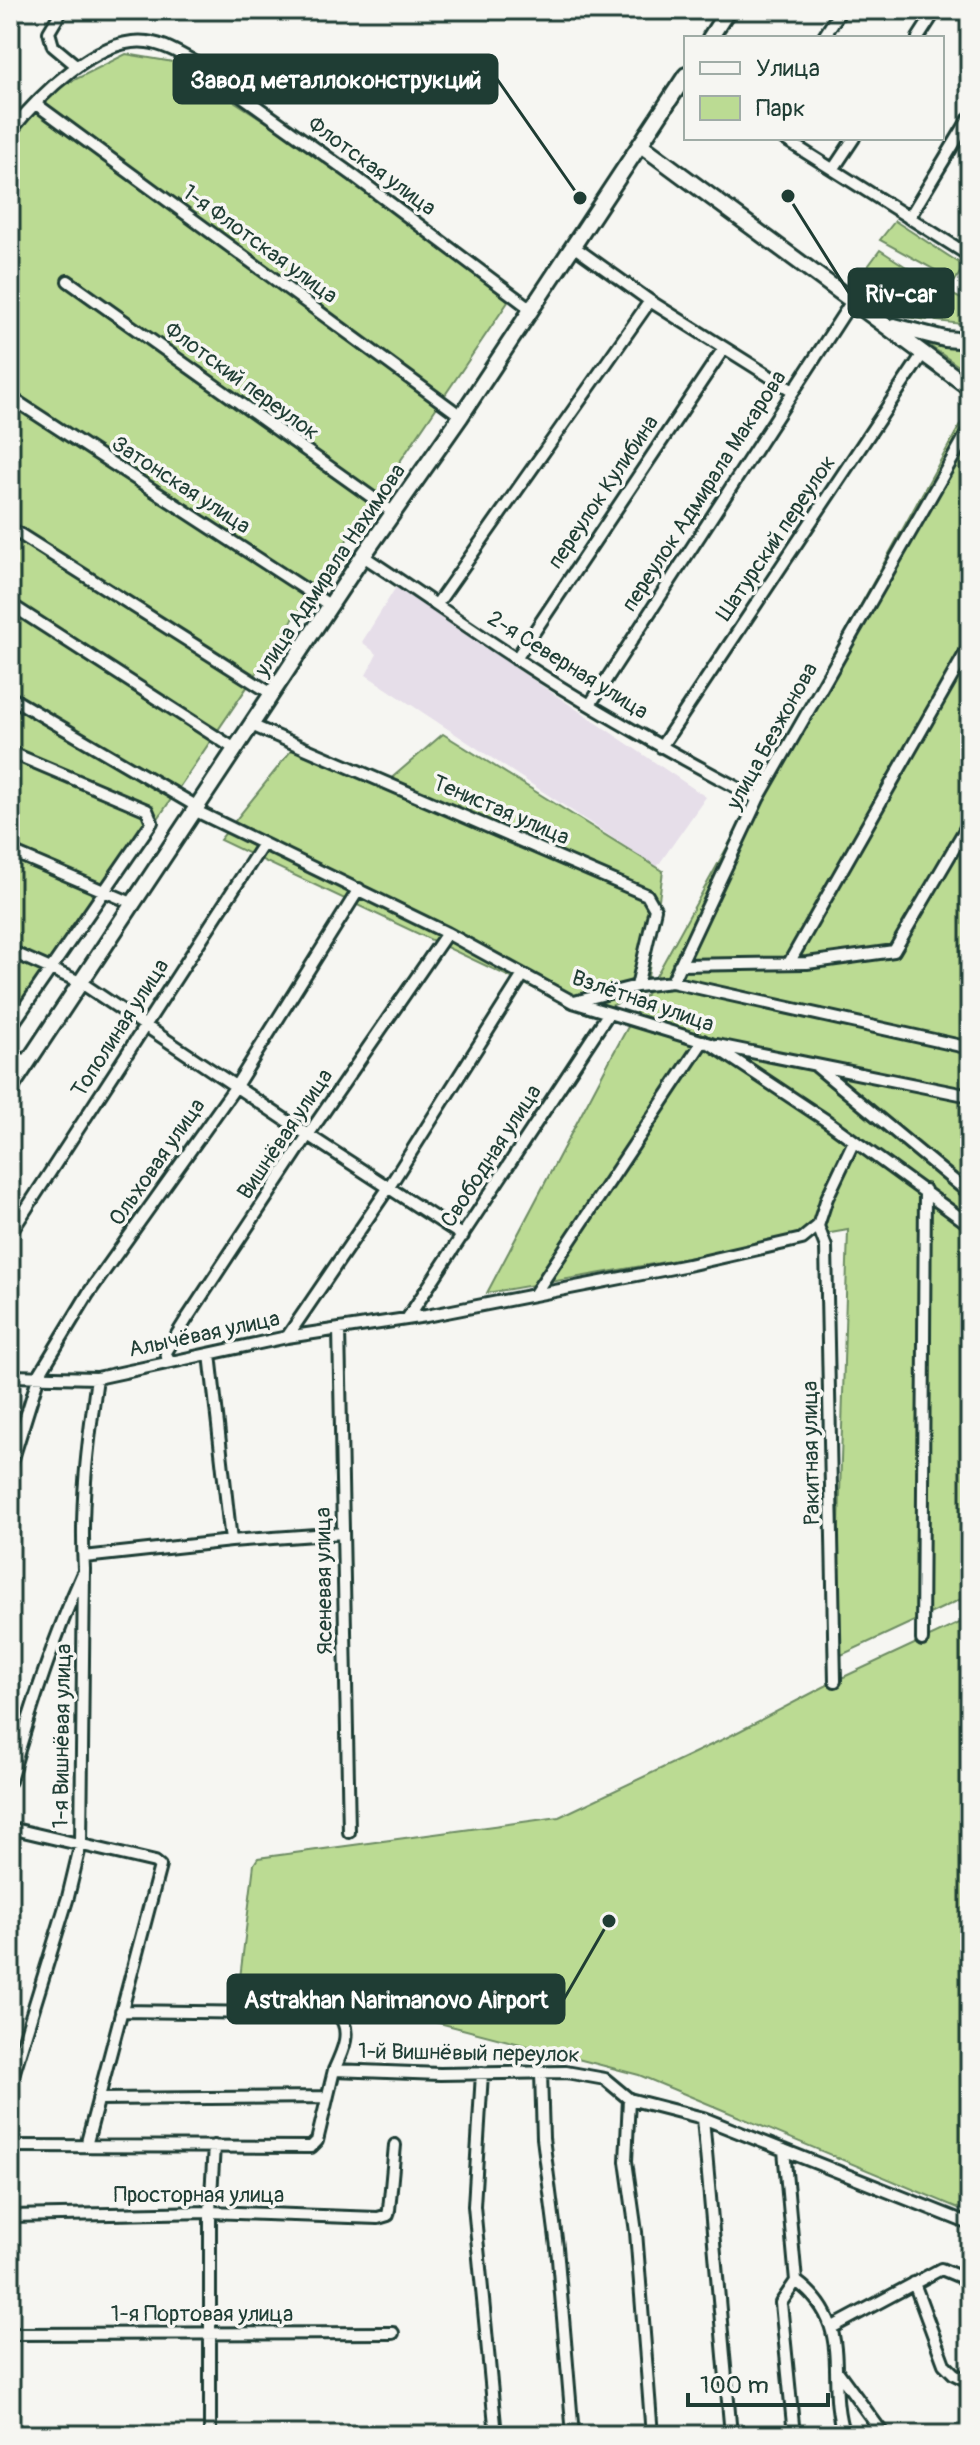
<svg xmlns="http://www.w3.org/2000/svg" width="980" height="2445" font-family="Pangolin,sans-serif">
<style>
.built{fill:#e6dee9}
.green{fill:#bbdb93;stroke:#6d8c64;stroke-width:2}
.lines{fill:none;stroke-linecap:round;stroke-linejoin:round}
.minor-casing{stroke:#1f3d34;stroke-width:16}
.secondary-casing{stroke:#1f3d34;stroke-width:20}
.minor{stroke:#f6f6f2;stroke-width:10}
.secondary{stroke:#f6f6f2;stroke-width:14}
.labels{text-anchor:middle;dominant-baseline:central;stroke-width:7;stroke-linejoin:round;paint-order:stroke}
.street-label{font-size:22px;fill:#1f3d34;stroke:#f6f6f2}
.leader{fill:none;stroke:#1f3d34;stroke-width:3}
.callout-dot{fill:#1f3d34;stroke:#f6f6f2;stroke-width:3}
.callout{fill:#1f3d34;stroke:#1f3d34;stroke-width:3}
.callout-label{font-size:24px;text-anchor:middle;font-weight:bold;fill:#fff}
</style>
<rect width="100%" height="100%" fill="#f6f6f2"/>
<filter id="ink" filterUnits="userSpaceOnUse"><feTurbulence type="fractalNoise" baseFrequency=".0125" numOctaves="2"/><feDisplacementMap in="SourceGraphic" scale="16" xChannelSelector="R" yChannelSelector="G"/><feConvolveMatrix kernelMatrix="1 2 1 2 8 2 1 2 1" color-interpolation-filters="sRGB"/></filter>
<g filter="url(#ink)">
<path class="built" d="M396 587 706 797 657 867 366 675 377 654 362 642Z"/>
<path class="green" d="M126 54 173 62 346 173 510 299 10 1037V117L26 104Z
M895 221 964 266 955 281 880 240Z
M880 250 945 292 927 320 909 317 858 280Z
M953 295 970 303V325L936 321Z
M920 339 970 346V374Z
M970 407V1595L835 1658 848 1230 487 1293 613 1054Z
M443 734 663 871 646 991 590 1015 220 840 294 747 381 787Z
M970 1618V2213L639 2075 374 2006 368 2002 365 1990 362 1988 240 1978 254 1864 258 1858 559 1817 732 1735 835 1681Z"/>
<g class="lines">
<g class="minor-casing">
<path id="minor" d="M62 10 49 32 53 46 77 66
M823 38 841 10
M918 38 936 10
M36 104 461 416
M10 132C39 96 97 36 147 42 164 44 179 53 193 61L354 176 531 309
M783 138 970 256
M834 168 854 138
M909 218 970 117
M573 246 650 301 793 391
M68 281 394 513
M10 397 331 606
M10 528 272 694
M363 556C414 589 464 625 515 658 593 710 676 755 758 799
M10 604 235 749
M437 604 650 301
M516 659 724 348
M10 697 196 806
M591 703 852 301
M251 725 647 895 655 909 637 986
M661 747 924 352
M10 752 147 810 152 822 10 1028
M194 810 447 933 573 1002 711 1044 827 1121 970 1225
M10 851 132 903
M10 951 80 982 308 1135 463 1236
M789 963 970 645
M679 965 807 963 894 951 970 821
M672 982 970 1048
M574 1002 637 986 672 982 758 799 970 428
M717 1045 970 1096
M10 1054 28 1062
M816 1066 970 1194
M818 1226 826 1247 835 1681
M10 1234 263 844
M534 1295 703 1041
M407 1319 608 1014
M339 1329 349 1832
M287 1337 389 1187 523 975
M210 1354 231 1541
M168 1362 166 1352 186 1320 308 1135 447 933
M10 1376 97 1378 287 1337 426 1316 688 1265 802 1239 818 1226 827 1198 854 1141
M10 1468 39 1375 88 1294 236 1086 359 889
M84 1557 231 1541 343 1533
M922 1640 925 1190
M10 1781C30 1710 52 1642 82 1575
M10 1828 155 1862 160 1866 86 2146
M121 2011 337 2014C354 2029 342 2053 334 2070L440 2074 566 2072 605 2079 629 2099 703 2118 970 2224
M482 2073 474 2206 496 2435
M541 2073 543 2138 557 2247 573 2435
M10 2085 68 1897 81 1843 84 1569C80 1504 88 1442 97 1378
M98 2099 326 2097
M629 2099 626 2161 636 2232 652 2435
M703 2118 731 2435
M10 2146 311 2147 317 2141 334 2070
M784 2150 796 2281 781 2303 794 2435
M10 2216 210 2212 378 2218 388 2215 389 2210 395 2145
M796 2281C857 2326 824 2377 844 2435
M914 2283 944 2364 954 2374 970 2382
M831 2328 941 2269 970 2281
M10 2334 393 2333
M838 2372 884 2435
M210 2435V2212L214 2146"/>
</g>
<g class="secondary-casing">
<path id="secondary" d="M710 38 728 10
M641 145 970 388
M894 326 945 339 970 341
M10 1089 363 556 461 416 686 75"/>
</g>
<use href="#minor" class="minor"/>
<use href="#secondary" class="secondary"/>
</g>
</g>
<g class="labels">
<g class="street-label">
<text transform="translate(372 166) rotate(36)">Флотская улица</text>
<text transform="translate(260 244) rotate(36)">1-я Флотская улица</text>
<text transform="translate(242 381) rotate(36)">Флотский переулок</text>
<text transform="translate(181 485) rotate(33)">Затонская улица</text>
<text transform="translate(704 491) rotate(-57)">переулок Адмирала Макарова</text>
<text transform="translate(603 492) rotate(-56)">переулок Кулибина</text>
<text transform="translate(776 538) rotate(-56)">Шатурский переулок</text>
<text transform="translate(330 570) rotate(-56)">улица Адмирала Нахимова</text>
<text transform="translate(568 665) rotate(32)">2-я Северная улица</text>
<text transform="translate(772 736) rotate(-61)">улица Безжонова</text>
<text transform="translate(501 810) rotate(23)">Тенистая улица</text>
<text transform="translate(643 1001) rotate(19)">Взлётная улица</text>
<text transform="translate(120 1028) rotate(-57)">Тополиная улица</text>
<text transform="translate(285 1134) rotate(-56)">Вишнёвая улица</text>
<text transform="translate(491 1156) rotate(-57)">Свободная улица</text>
<text transform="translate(157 1162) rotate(-55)">Ольховая улица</text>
<text transform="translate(204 1334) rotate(-12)">Алычёвая улица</text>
<text transform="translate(811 1453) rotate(-91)">Ракитная улица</text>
<text transform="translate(324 1581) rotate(-91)">Ясеневая улица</text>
<text transform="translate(62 1736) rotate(-89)">1-я Вишнёвая улица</text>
<text transform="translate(469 2053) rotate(1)">1-й Вишнёвый переулок</text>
<text x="199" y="2195">Просторная улица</text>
<text x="202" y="2314">1-я Портовая улица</text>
</g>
</g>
<path class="leader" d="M580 198L497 79M788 196L849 293M609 1921L564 1999"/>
<g class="callout-dot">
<circle cx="580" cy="198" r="8"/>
<circle cx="788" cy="196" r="8"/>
<circle cx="609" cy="1921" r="8"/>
</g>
<g class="callout">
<rect x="174" y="55" width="323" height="48" rx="8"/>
<rect x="849" y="269" width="104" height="48" rx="8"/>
<rect x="228" y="1975" width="336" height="48" rx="8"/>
</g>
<g class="callout-label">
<text x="336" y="88">Завод металлоконструкций</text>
<text x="901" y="302">Riv-car</text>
<text x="396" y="2008">Astrakhan Narimanovo Airport</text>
</g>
<rect width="980" height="2445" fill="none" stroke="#f6f6f2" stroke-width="40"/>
<rect x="20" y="20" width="940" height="2405" fill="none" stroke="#1f3d34" stroke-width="3" filter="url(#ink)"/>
<rect x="684" y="36" width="260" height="104" fill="#f6f6f2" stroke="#a0aca6" stroke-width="2"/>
<rect x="700" y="62" width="40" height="12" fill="#f6f6f2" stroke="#a0aca6" stroke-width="2"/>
<text x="756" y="76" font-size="24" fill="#1f3d34">Улица</text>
<rect x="700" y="96" width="40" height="24" fill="#bbdb93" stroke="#a0aca6" stroke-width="2"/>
<text x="756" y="116" font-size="24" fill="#1f3d34">Парк</text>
<path d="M688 2393v12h140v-12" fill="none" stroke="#1f3d34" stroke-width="4"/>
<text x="700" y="2393" font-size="24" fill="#1f3d34" stroke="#f6f6f2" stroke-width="6" paint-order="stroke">100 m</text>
</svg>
